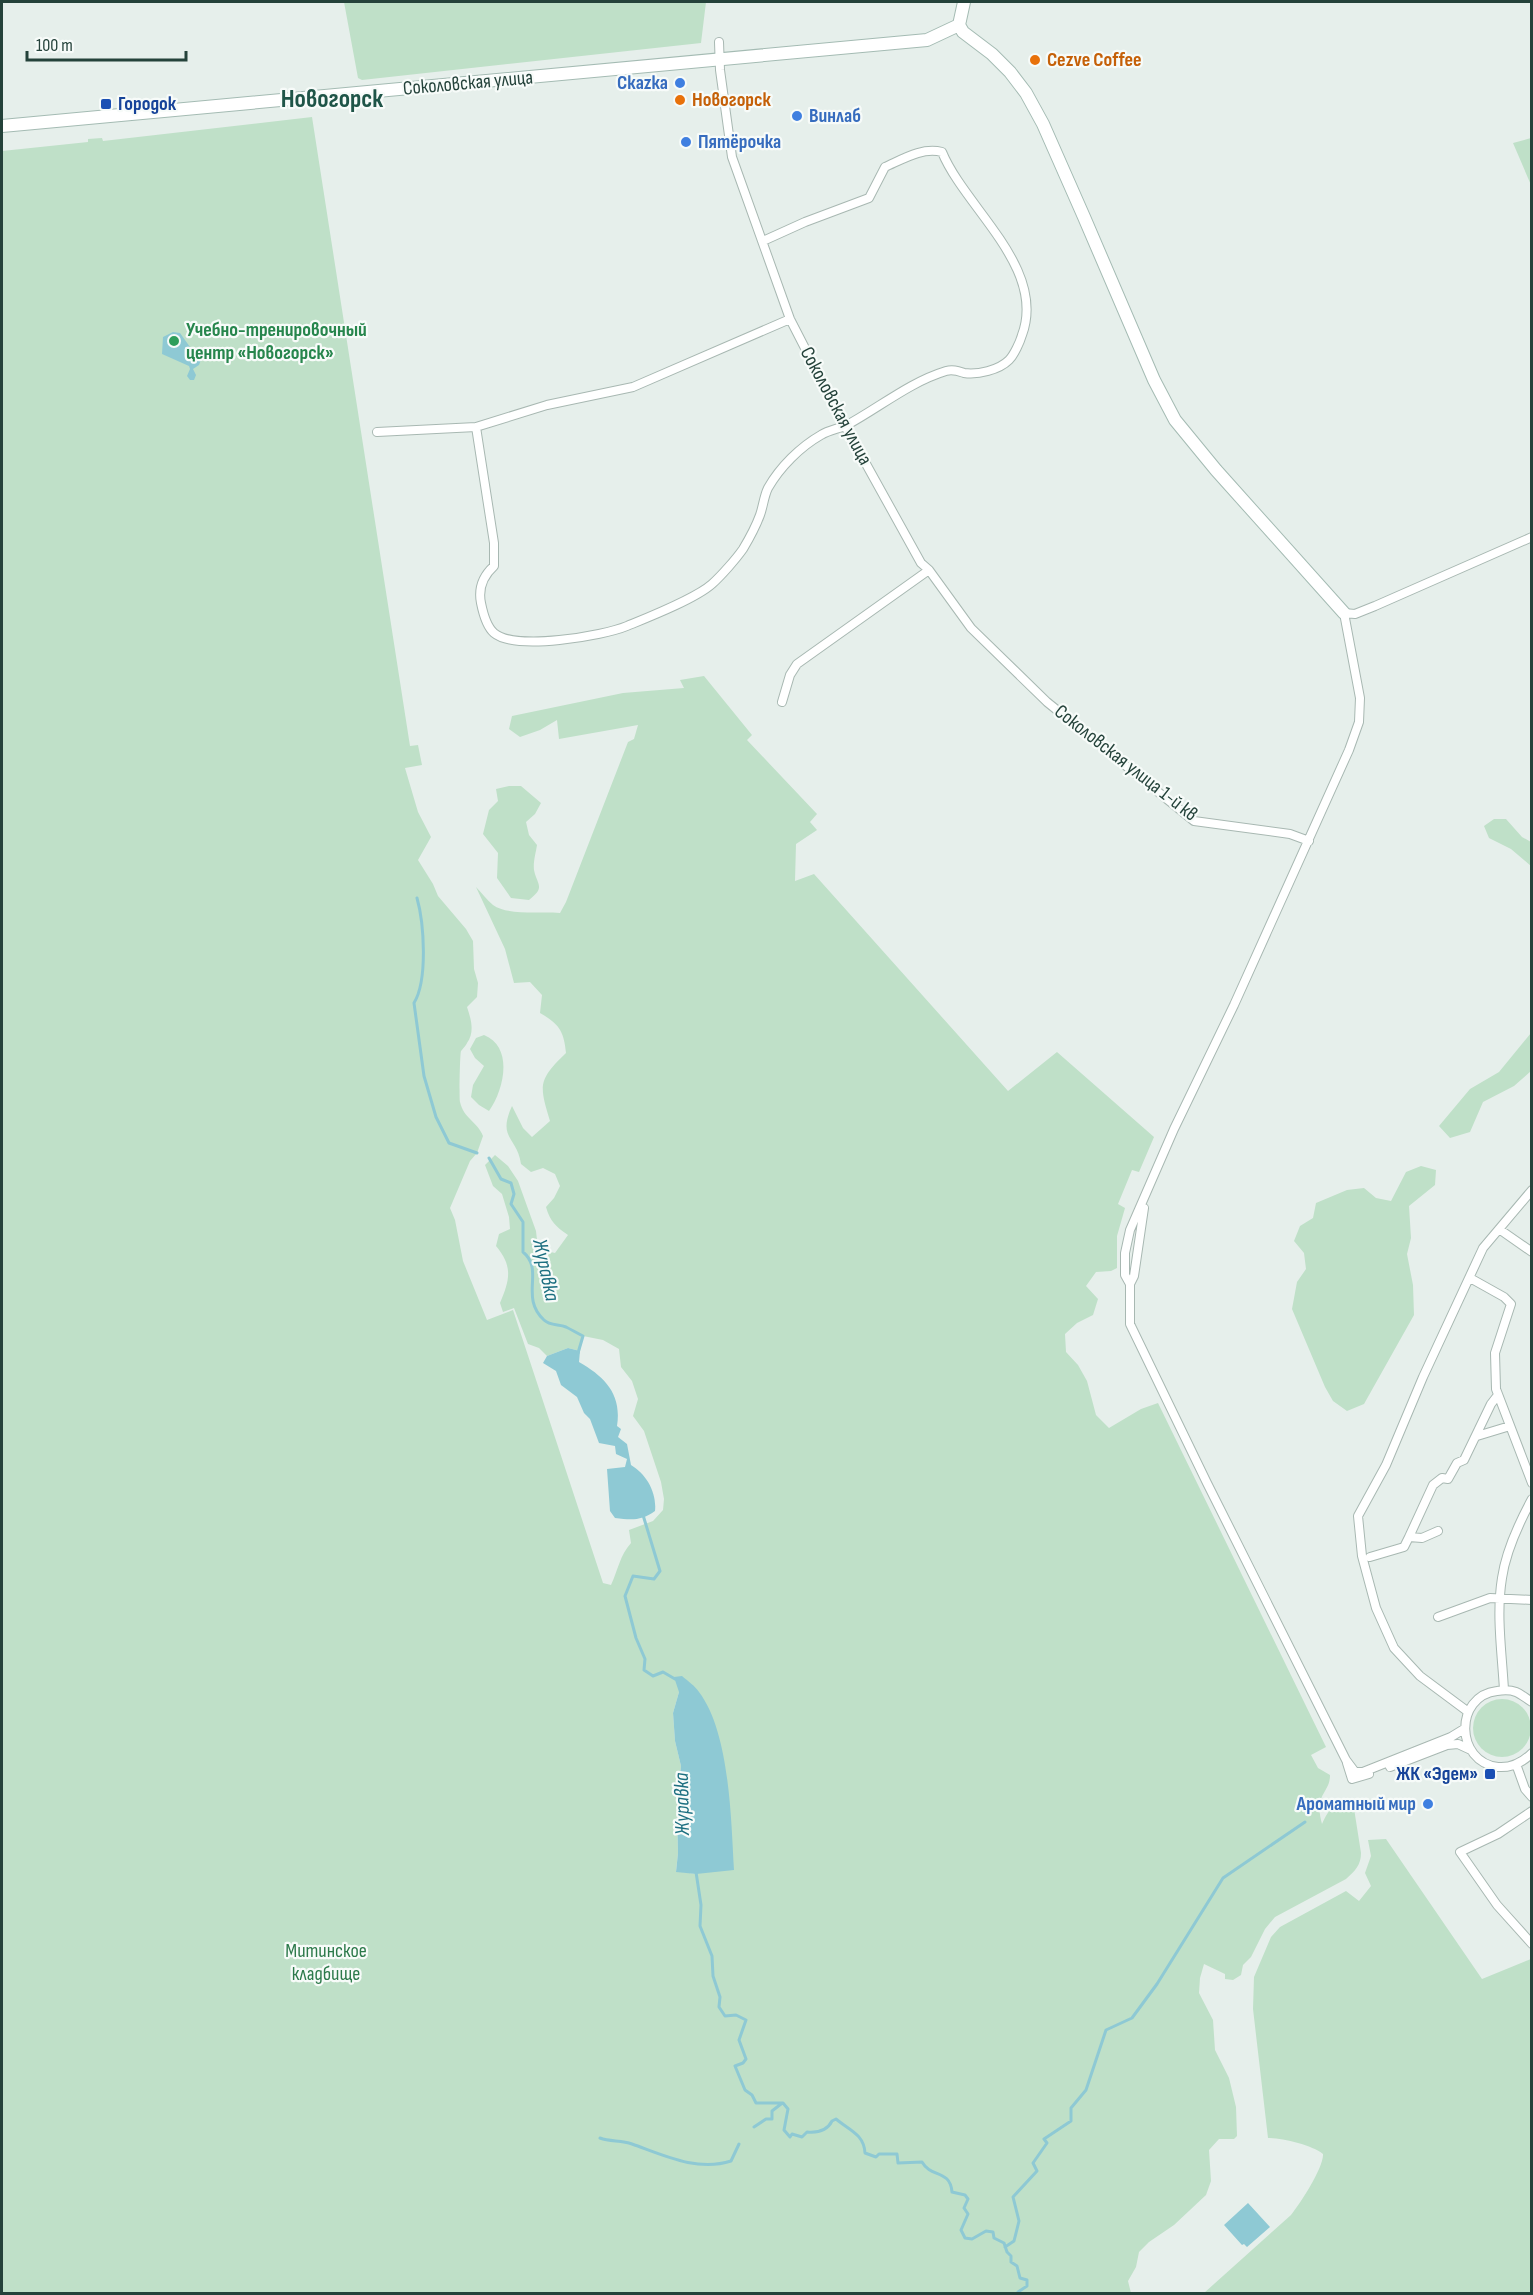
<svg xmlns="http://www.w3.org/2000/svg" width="1533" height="2295" font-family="'Sofia Sans Condensed',sans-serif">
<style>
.green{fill:#bfe0c8;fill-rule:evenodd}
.water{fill:#8ec9d4}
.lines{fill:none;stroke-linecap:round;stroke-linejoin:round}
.stream{stroke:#8ec9d4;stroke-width:3}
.street-casing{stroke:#a8b8b2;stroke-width:10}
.secondary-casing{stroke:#a4bbb3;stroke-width:14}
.street{stroke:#fff;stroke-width:8}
.secondary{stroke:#fff;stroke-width:12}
.food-dot{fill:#e8710a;stroke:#f7fbf9;stroke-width:2}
.shop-dot{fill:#3f7fe0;stroke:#f7fbf9;stroke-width:2}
.transit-dot{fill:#1a4fb4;stroke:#f7fbf9;stroke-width:2}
.leisure-dot{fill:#2e9e5b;stroke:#f7fbf9;stroke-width:2}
.labels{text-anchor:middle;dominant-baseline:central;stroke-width:4.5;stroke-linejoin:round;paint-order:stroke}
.food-label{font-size:20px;font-weight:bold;fill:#c56008;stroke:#f7fbf9;text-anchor:start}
.street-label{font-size:20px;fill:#24423a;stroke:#f7fbf9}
.shop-label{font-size:20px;font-weight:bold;fill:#366cbe;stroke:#f7fbf9;text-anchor:end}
.transit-label{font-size:20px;font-weight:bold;fill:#164399;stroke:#f7fbf9;text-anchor:start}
.leisure-label{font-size:20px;font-weight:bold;fill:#27864d;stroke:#f7fbf9;text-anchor:start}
.park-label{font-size:20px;fill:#2d7a4b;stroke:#f7fbf9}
.water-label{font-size:21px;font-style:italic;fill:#1c6f80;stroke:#f7fbf9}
.district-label{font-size:26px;font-weight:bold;fill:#1f5548;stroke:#f7fbf9}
</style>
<rect width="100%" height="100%" fill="#e6efeb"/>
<path class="green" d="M344 2H706L701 43 362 80 358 78Z
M312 117 410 746 418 745 422 765 405 768 418 812 431 837 418 860 433 884 438 896 466 929 473 941 474 969 478 983 477 997 467 1007C471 1019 475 1032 467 1043 467 1044 462 1050 461 1051 460 1053 459 1098 460 1102 464 1119 477 1121 483 1136L477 1153 470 1161 450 1208 455 1220 463 1261 487 1320 513 1310 603 1583 611 1585C618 1570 620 1555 631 1543L629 1530 653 1521 663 1510 664 1499 661 1482 644 1431 633 1416 638 1399 632 1381 621 1367 619 1349 603 1340 583 1336 580 1351 568 1348 547 1356 539 1348 528 1344 514 1308 503 1312 500 1303C510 1280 513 1266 496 1246L499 1234 510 1229 509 1217 502 1194 493 1186 485 1165 495 1155 508 1166 518 1181 536 1231 538 1249 555 1253 568 1235C556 1227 550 1221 546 1207L554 1198 560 1186 555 1174 543 1168 531 1172 521 1164C517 1136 497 1139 512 1106L523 1128 532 1137 550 1121C539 1085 538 1080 566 1053 564 1031 559 1024 540 1013L542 995 530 982 514 983 505 949 476 887C482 893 487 900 493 905 508 916 541 911 560 913L566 902 628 742 634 739 638 725 559 739 557 720 540 730 520 737 509 729 512 716 623 693 684 688 680 680 704 676 752 735 747 740 817 814 810 822 817 830 796 844 795 881 814 874 1008 1091 1057 1052 1154 1137 1139 1172 1132 1170 1118 1204 1125 1208 1117 1236V1268L1111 1271 1096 1272 1086 1286 1098 1299 1093 1315 1077 1323 1065 1334 1066 1352 1078 1365 1087 1381 1096 1415 1109 1428 1141 1409 1158 1403 1326 1747 1311 1755 1318 1768 1330 1775C1330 1786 1325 1789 1321 1799 1318 1807 1320 1816 1322 1824 1330 1807 1333 1804 1353 1802L1361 1853C1361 1865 1355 1871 1346 1879L1275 1917 1265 1929 1251 1957 1243 1965 1241 1975 1233 1980 1225 1979V1974L1204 1964 1200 1978 1199 1993 1213 2020 1215 2050 1229 2078 1236 2107 1237 2136 1234 2139H1219L1209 2150 1211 2181 1206 2195 1174 2225 1149 2242 1139 2252 1136 2267 1128 2281 1131 2293H2V151L88 142V139L102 138 103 141ZM679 1692 696 1874 676 1871 678 1853 677 1809 681 1766 675 1741 673 1713Z
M1531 138H1532L1531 185 1513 143Z
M509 786H521L541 803 535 814 526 822 529 835 537 845C536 852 533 862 534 870 537 885 546 887 529 900L511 898 497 878 498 853 483 834 489 810 498 801 496 789Z
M1494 819H1506L1522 837 1531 842V866L1511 849 1489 838 1484 826Z
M1531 1033V1071L1514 1086 1483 1102 1470 1132 1450 1138 1439 1126 1470 1089 1499 1072Z
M484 1035C514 1047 504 1090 489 1111L479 1105 471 1097 473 1085 484 1066 475 1058 470 1049 476 1038Z
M1421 1166 1436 1170 1435 1185 1409 1206 1411 1238 1407 1254 1413 1285 1414 1315 1364 1404 1347 1411 1333 1401 1325 1387 1292 1309 1297 1282 1306 1269 1304 1253 1294 1241 1300 1226 1313 1218 1316 1203 1347 1190 1364 1188 1376 1198 1391 1201 1406 1172Z
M1473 1728a29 29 0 1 1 58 0a29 29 0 1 1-58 0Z
M1386 1839 1482 1979 1531 1959V2293H1204L1291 2215C1300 2204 1324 2167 1323 2154 1312 2145 1282 2138 1268 2138L1253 2009 1254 1977 1271 1937 1280 1927 1346 1891 1359 1901 1371 1886 1365 1873 1371 1856 1368 1840Z"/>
<path class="water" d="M173 332 180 333 190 347 202 357 199 365 193 369 196 375 194 380H190L187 376 190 369 189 366 162 354 163 337Z
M568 1348 580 1351 579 1362C605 1377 622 1394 617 1426L621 1429 618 1437 627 1444 631 1465C646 1474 657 1492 655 1511 641 1521 632 1520 615 1518L610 1511 607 1469 625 1467 627 1459 616 1454 615 1446 599 1443 590 1419 584 1413 577 1397 561 1385 556 1371 543 1363 547 1356Z
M682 1676C688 1681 695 1686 699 1692 730 1733 731 1820 734 1870L696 1874 676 1872 678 1853 677 1809 681 1766 675 1741 673 1713 679 1692 674 1677Z
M1248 2203 1270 2227 1247 2247 1244 2244 1242 2245 1224 2225Z"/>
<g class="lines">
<path class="stream" d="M417 898C424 923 428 980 414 1003L424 1076 436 1117 449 1143 477 1153
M489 1158 501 1179 511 1183 514 1194 511 1204 523 1222V1252C545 1270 519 1297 544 1320 550 1326 559 1324 566 1327 572 1330 577 1333 583 1336L578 1353
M643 1515 660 1571 654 1579 633 1576 625 1596 636 1638 645 1659 644 1670 653 1676 663 1672 675 1679
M696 1872 701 1905 700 1926 712 1956 713 1976 720 1997 719 2007 725 2016 736 2015 746 2020 739 2040 746 2059 743 2063 735 2066 745 2090 752 2095 756 2103H783L788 2109 784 2130 790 2137 792 2134 802 2137 807 2132C818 2133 827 2131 832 2121L836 2119C849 2130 864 2134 865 2153L876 2157 879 2154H897L898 2163 922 2162C931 2178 950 2169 952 2192L965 2195 968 2199 964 2208 968 2214 961 2230 965 2238 972 2239 986 2231 993 2232 994 2238 1004 2243 1007 2252 1011 2256V2262L1017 2266 1020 2278 1027 2280V2286L1018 2292 1019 2294
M754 2127 766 2119H772V2111L781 2104
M600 2138C610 2142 621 2140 632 2144 663 2155 697 2172 731 2161L739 2144
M1005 2247 1014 2241 1019 2221 1013 2197 1037 2171 1033 2163 1047 2143 1044 2139 1071 2121V2108L1086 2090 1106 2030 1132 2018 1157 1984 1223 1878 1305 1822"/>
<g class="street-casing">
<path id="street" d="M719 42 720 70 732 157 790 319 845 426 921 563 929 570 971 628 1047 702 1194 821 1290 834 1309 841
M476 427 494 543V566C483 576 478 588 481 603 483 613 486 626 494 633 515 651 603 636 627 626 649 617 695 599 712 584 721 576 736 559 743 549 749 539 756 526 760 515 763 507 764 496 768 488 780 467 800 447 821 435 829 430 838 429 847 425 880 407 910 382 946 371 953 369 958 371 964 373 978 375 999 370 1009 360 1014 355 1020 342 1022 335 1047 268 965 208 942 152 922 147 903 159 885 167L869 198 805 222 763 241
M377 432 476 427 547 405 633 387 790 319
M782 702 790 675 797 664 929 570
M1499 1229 1532 1252
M1470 1278 1504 1297 1511 1304 1495 1353 1496 1389 1532 1483
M1130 1284 1134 1276 1144 1208
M1477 1436 1510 1426
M1438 1531 1422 1538 1409 1537 1433 1485 1442 1478 1448 1479 1457 1463 1464 1460 1491 1404 1498 1395
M1370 1557 1404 1547 1409 1537
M1438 1617 1490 1598 1532 1600
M1504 1690C1502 1653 1496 1615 1502 1578 1506 1550 1519 1523 1532 1499
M1532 1702C1527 1699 1521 1694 1516 1692 1511 1690 1503 1690 1497 1691 1454 1696 1455 1762 1498 1767 1511 1768 1523 1762 1532 1753
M1467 1711 1420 1676 1394 1648 1376 1608 1362 1556 1358 1516 1386 1465 1423 1377 1483 1248 1532 1190
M1464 1729 1451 1737 1363 1772H1355L1346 1760 1207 1483 1130 1324V1284L1125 1275V1253L1130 1230 1174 1129 1234 1005 1349 750 1359 722 1360 698 1344 613 1355 614 1375 606 1532 537
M1347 1763 1352 1779 1369 1774
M1516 1764 1525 1789 1532 1797
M1390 1767 1447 1745 1458 1744 1471 1750
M1532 1811 1498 1834 1460 1852 1497 1905 1532 1944"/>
</g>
<g class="secondary-casing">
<path id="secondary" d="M964 2 959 25 963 32 992 54 1010 72 1026 93 1043 124 1084 217 1154 380 1175 420 1216 470 1344 613
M2 126 927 40 959 25"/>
</g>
<use href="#street" class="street"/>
<use href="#secondary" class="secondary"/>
</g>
<g class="food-dot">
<circle cx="1035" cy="60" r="6"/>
<circle cx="680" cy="100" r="6"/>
</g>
<g class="shop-dot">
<circle cx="680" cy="83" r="6"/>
<circle cx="797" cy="116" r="6"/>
<circle cx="686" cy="142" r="6"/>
<circle cx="1428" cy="1804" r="6"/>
</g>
<g class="transit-dot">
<rect x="100" y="98" width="12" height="12" rx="3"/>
<rect x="1484" y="1768" width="12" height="12" rx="3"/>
</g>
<circle class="leisure-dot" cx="174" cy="341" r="6"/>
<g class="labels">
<g class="food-label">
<text x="1047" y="60">Cezve Coffee</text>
<text x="692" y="100">Новогорск</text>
</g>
<g class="street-label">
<text transform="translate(468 83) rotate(-5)">Соколовская улица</text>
<text transform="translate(836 406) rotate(62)">Соколовская улица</text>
<text transform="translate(1126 763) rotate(38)">Соколовская улица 1-й кв</text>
</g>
<g class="shop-label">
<text x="668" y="83">Скаzка</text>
<text x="809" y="116" text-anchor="start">Винлаб</text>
<text x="698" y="142" text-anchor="start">Пятёрочка</text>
<text x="1416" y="1804">Ароматный мир</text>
</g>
<g class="transit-label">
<text x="118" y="104">Городок</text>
<text x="1478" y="1774" text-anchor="end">ЖК «Эдем»</text>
</g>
<g class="leisure-label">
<text x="186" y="330">Учебно-тренировочный<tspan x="186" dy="23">центр «Новогорск»</tspan></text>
</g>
<g class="park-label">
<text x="326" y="1951">Митинское<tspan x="326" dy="23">кладбище</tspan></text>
</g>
<g class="water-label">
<text transform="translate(546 1270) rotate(78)">Журавка</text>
<text transform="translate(682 1804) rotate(-91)">Журавка</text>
</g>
<g class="district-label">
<text x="332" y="99">Новогорск</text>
</g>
</g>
<rect width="1533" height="2295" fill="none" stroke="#24423a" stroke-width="6"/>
<path d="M27 51v9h159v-9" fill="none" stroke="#24423a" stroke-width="3"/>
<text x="36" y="51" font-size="18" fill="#24423a" stroke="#f7fbf9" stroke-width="4.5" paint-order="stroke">100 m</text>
</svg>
